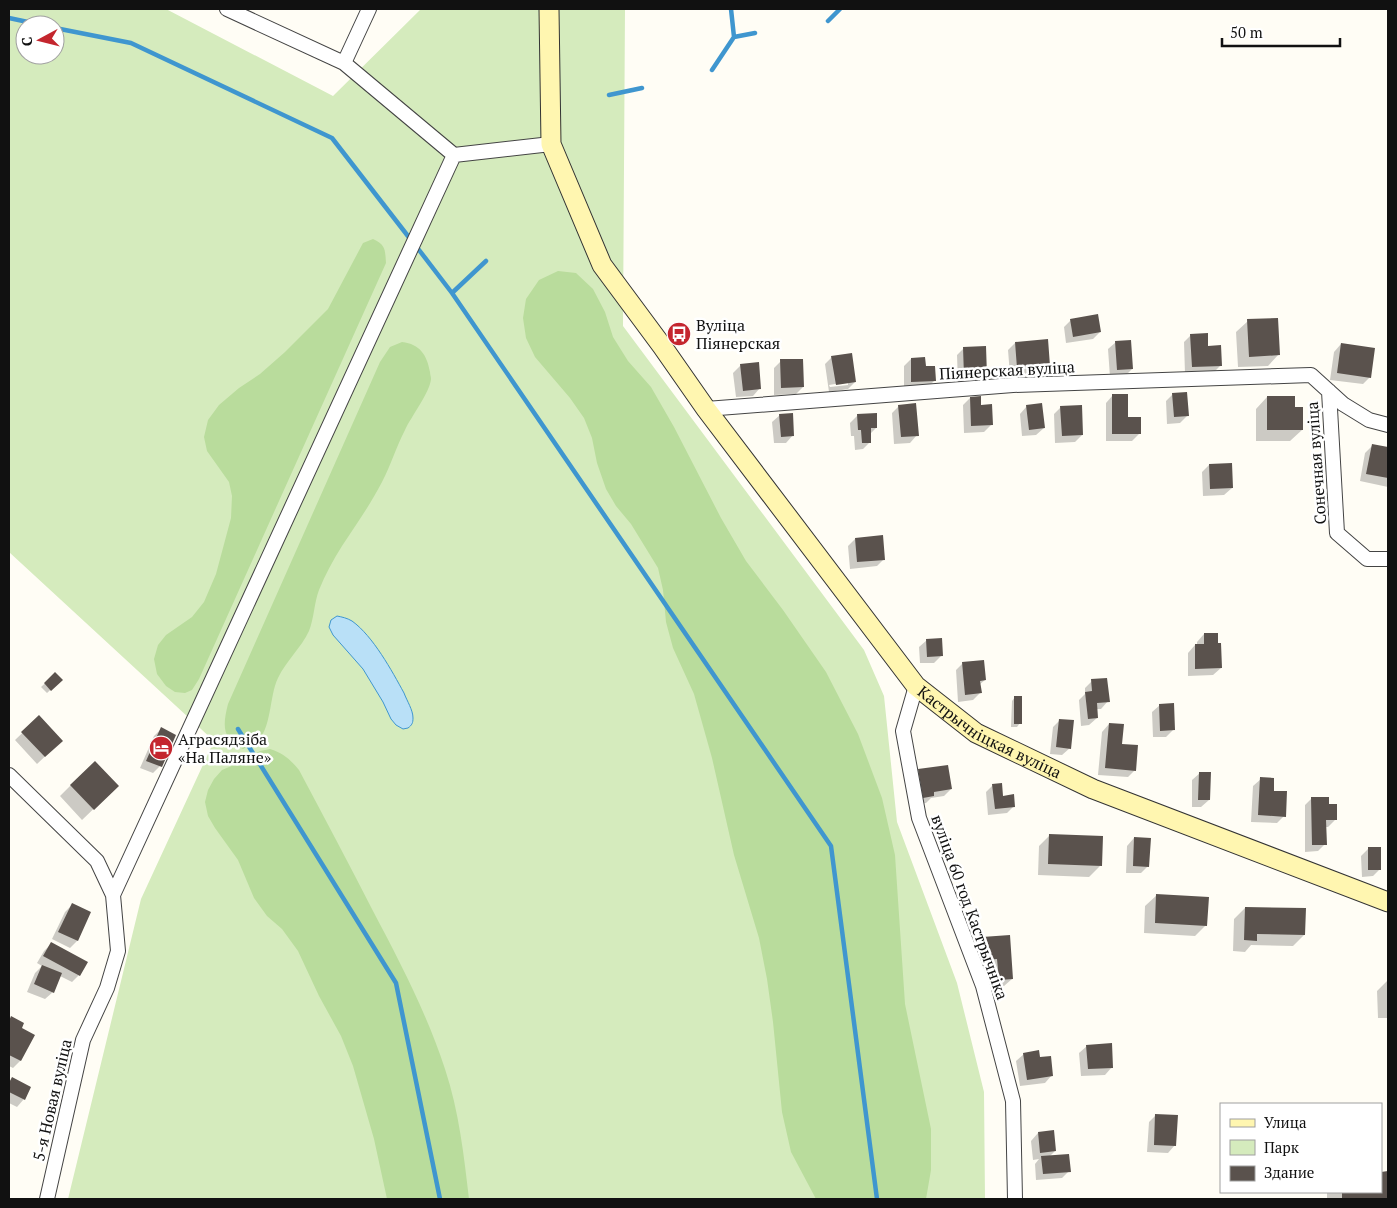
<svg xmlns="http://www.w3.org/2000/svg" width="1397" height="1208" font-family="'PT Serif',serif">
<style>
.green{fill:#d5ebbd;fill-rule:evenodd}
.forest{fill:#b9dc9c}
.water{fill:#b9e0f7;stroke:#3f96cf}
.shadow{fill:#0003;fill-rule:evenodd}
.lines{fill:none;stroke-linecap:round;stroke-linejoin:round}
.stream{stroke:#3f96cf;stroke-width:4.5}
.building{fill:#5a524d}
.street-casing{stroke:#444;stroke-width:16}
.secondary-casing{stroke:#333;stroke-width:21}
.street{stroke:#fff;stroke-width:14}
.secondary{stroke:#fff6b0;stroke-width:19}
.labels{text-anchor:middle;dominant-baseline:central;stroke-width:5;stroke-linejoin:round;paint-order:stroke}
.poi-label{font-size:16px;fill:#111;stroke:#fff;text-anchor:start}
.street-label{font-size:16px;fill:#111;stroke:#fff}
</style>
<rect width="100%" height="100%" fill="#fffdf5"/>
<path class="green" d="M9 9H166L333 96 421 9H625L623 326 864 650 884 696 897 822 957 983 984 1092 985 1199H68L141 899 214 741 9 552ZM25 25H55V55H25Z"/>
<path class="forest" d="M373 239C386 245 385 250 386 263L199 679 192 690 185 693 175 692 166 686 157 674 154 659 158 645 166 635 192 617 204 602 216 574 231 518 232 496 229 482 207 451 204 437 208 420 219 405 239 388 260 374 285 352 328 309 363 243Z
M558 271 576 273 593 289 605 312 613 337 628 361 651 387 674 427 721 518 746 561 783 610 826 672 858 734 882 798 895 855 905 1004 931 1129V1170L926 1199H816L791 1152 782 1112 773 1022 767 979 759 938 734 855 712 758 694 694 673 648 666 622 663 590 658 568 631 524 616 506 606 489 597 463 592 438 584 418 570 398 535 357 526 338 523 318 526 299 539 280Z
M402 342C420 344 427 355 430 372 430 374 431 377 431 379 430 392 411 417 405 430 396 447 391 465 382 482 370 505 356 525 342 546 333 560 325 575 319 590 314 603 314 619 309 631 301 648 286 661 278 678 269 696 272 730 256 742 253 745 247 747 243 749 221 739 223 724 228 704L380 362 390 347Z
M270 749C283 753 290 759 299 770 324 817 349 864 373 911 400 962 427 1014 445 1069 459 1111 464 1156 469 1199H387L374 1139 353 1066 341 1036 319 996 298 951 282 929 267 916 254 898 238 860 215 828 208 816 205 802 208 790 214 779 222 770 241 762 260 751Z"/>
<path class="water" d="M337 616C342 617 347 618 352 621 373 636 392 671 404 693 407 701 413 710 413 718 413 723 412 725 408 728L403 729 396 725 391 719 383 702 363 669 333 635 329 627 331 620Z"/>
<path class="shadow" d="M1071 320 1100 332 1093 339 1066 343 1064 327Z
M1248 321 1279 354 1268 366 1238 367 1236 332Z
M1191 335 1207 347 1220 366 1213 373 1185 374 1184 342Z
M1116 342 1132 369 1125 376 1110 377 1108 349Z
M1015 343 1049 365 1042 373 1010 375 1008 350Z
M1341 344 1370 377 1363 384 1330 380 1334 352Z
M964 348 986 375 979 382 958 383 957 355Z
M832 357 855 382 848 389 829 392 825 364ZM848 382V385L830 387 829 385Z
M911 359 924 367 934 381 927 388H904V366Z
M781 361 803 387 796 394 774 395V368Z
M741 365 760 388 753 396 736 397 733 373Z
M1173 394 1188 415 1180 423 1167 424 1166 401Z
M1113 395 1127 419 1140 433 1132 441H1106V403Z
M1267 397 1293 408 1302 430 1290 441H1256V409Z
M970 398 980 406 991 425 984 432 964 433 963 405Z
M899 406 917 435 910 443 894 444 892 413Z
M1027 406 1044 428 1036 435 1022 436 1020 414Z
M1061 407 1082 435 1075 442 1055 443 1054 414Z
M780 415 793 435 786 443H774L772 422Z
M858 415 876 428 870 434V442L863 449 855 450 854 436H851L850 423Z
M1372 446 1388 449V487L1360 481 1365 453Z
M1209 465 1232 488 1224 495 1203 496 1202 472Z
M855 539 884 559 877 566 850 569 848 546Z
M1204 634 1221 668 1213 675 1188 676V653L1195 645H1197V642Z
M927 640 941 656 934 663H920L919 647Z
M963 663 985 680 979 685 980 693 973 700 958 702 956 670Z
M55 674 61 680 47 693 41 687Z
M1092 681 1108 701 1101 709H1096L1097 718 1089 725 1081 726 1079 700 1085 694V688Z
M1015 697 1020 723 1017 727H1011L1012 701Z
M1160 705 1173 730 1166 737H1153L1152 712Z
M39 717 54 748 37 764 15 740Z
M1060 720 1070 748 1062 755 1050 754 1053 727Z
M1109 724 1135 770 1128 777 1098 775 1102 732Z
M161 729 160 766 153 773 140 768 154 736Z
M919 770 951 789 944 796 931 798 926 803 916 804 912 778Z
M1200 773 1209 800 1201 807H1192V780Z
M1261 779 1272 792 1284 816 1277 823 1251 822 1253 786Z
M71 785 106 797 82 820 60 796Z
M993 785 1002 797 1014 806 1007 813 988 815 986 792Z
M1312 798 1328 805 1335 820 1328 827H1325V844L1318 851 1305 852V805Z
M1050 835 1100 866 1089 877 1038 875 1039 846Z
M1134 838 1148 866 1141 873H1126L1127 846Z
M1368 849 1380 869 1373 876 1362 877 1361 856Z
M1157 895 1206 925 1195 936 1144 933 1145 906Z
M72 905 77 941 70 948 52 939 65 912Z
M1245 908 1304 935 1293 946 1251 945 1245 952 1233 951 1234 919Z
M983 938 1012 979 1004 986 992 987 991 966 977 967 976 945Z
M51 944 79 975 72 982 60 976 53 992 45 999 27 992 35 973 42 966 37 963 44 951Z
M1388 980V1018H1378L1377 991Z
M11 1018 20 1028 33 1035 20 1061 13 1068 9 1066V1020Z
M1087 1046 1112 1067 1105 1075 1081 1076 1079 1053Z
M1024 1054 1039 1059 1052 1075 1045 1083 1020 1086 1016 1061Z
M12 1078 24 1099 17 1107 9 1103V1082Z
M1156 1115 1175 1145 1168 1153 1147 1152 1149 1122Z
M1038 1133 1055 1151 1050 1156 1069 1171 1062 1178 1036 1180 1035 1164 1039 1159 1033 1160 1031 1141Z
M1381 1173H1388V1199H1327V1192H1381Z"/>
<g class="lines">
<path class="stream" d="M9 18 42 25
M828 21 840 9
M55 28 131 43 332 138 411 240
M734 37 755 33
M712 70 734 37 731 9
M609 95 642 88
M416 246 452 293 831 846 877 1199
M452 293 486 261
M238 729 396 983 440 1199"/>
</g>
<path class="building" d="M1098 314 1101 332 1073 337 1070 319Z
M1278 318 1280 355 1249 357 1247 319Z
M1208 333V346L1221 345 1222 366 1192 367 1190 334Z
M1048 339 1050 366 1017 368 1015 342Z
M1131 340 1133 369 1117 370 1115 341Z
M1341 343 1375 348 1371 378 1337 373Z
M986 346 987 376H964L963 347Z
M852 353 856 382 836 385 831 356Z
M925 357 926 366H935L936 381 911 382V358Z
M780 359H803L804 387 781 388Z
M759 362 761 389 743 391 740 364Z
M1187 392 1189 416 1174 417 1172 393Z
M1112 394H1128V417H1141V434H1112Z
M981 396V405L992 404 993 425 971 426 970 397Z
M1267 396H1295V407H1303V430H1267Z
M916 403 919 436 901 437 898 405Z
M1042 403 1045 428 1029 430 1026 405Z
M1082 405 1083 435 1062 436 1060 406Z
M793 413 794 436 781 437 779 414Z
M877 413V428H871V443H862L861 430H858L857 414Z
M1372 444 1388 447V478L1366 474Z
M1232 463 1233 488 1210 489 1209 464Z
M883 535 885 560 857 562 855 538Z
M1204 633H1218V643H1221L1222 668 1195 669V644H1204Z
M942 638 943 656 927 657 926 639Z
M984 660 986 680 980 681 982 693 965 695 962 662Z
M55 672 63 680 51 691 44 683Z
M1107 678 1110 702 1097 703 1098 718 1088 719 1085 692 1092 691 1091 679Z
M1014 696H1022V724H1014Z
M1174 703 1175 730 1160 731 1159 704Z
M39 715 63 741 45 757 21 732Z
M1059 719 1074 720 1071 749 1056 747Z
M1109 723 1124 724 1122 744 1138 745 1136 771 1105 768Z
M161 727 176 735 162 767 146 761Z
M95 761 119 786 94 810 70 785Z
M948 765 952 789 934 792V796L923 798 918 769Z
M1199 772H1211L1210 800H1198Z
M1260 777 1274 778V791H1287L1286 817 1258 815Z
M1002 783 1003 796 1014 794 1015 807 995 809 992 784Z
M1311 797H1329V804H1337V820H1326L1327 845H1312Z
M1049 834 1103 836 1102 866 1048 864Z
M1134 837 1151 838 1149 867 1133 866Z
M1368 847H1381V870H1368Z
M1156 894 1209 897 1207 926 1155 923Z
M72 903 91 912 78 941 58 932Z
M1245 907 1306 908 1305 935 1257 934V941L1244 940Z
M1010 935 1013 979 999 980 997 959 984 960 982 937Z
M51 942 88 962 80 976 43 956Z
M42 965 62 973 54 993 34 984Z
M11 1016 24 1023 22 1028 35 1035 21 1061 9 1055V1021Z
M1112 1043 1113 1068 1088 1069 1086 1045Z
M1039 1050 1040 1057 1051 1056 1053 1076 1027 1080 1023 1053Z
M12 1077 31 1087 25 1100 9 1092V1083Z
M1155 1114 1178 1115 1176 1146 1154 1145Z
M1054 1130 1056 1151 1040 1153 1038 1132Z
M1069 1154 1071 1172 1043 1174 1041 1156Z
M1388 1171V1199H1342V1192H1381V1172Z"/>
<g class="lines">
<g class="street-casing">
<path id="street" d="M227 9 344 63 454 155
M344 63 369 9
M1329 391 1337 533 1367 559H1388
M706 409 1013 385 1311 375 1343 404 1369 420 1388 425
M916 686 903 731 919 818 983 986 1013 1101 1015 1199
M9 775 97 861 113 895 118 951 107 988 83 1040 47 1199
M113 895 454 155 551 144"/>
</g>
<g class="secondary-casing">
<g id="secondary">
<path id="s1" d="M549 9 551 144 602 265 662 346 706 409 916 686 976 733 1093 789 1388 902"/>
</g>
</g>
<use href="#street" class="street"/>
<use href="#secondary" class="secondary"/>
</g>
<defs>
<g id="bus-disc" transform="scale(1.25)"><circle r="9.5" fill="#c4262e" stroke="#fff"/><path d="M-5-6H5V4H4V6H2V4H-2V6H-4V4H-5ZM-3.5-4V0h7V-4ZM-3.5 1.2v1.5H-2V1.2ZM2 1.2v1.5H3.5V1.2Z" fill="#fff"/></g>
<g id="hotel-disc" transform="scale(1.25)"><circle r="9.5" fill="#c4262e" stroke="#fff"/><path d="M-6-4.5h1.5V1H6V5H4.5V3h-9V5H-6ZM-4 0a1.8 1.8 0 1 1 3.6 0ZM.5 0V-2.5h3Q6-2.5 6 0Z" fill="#fff"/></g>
</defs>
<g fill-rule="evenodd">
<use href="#bus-disc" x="679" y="334"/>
<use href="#hotel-disc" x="161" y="748"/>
</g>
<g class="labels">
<g class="poi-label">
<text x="696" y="325">Вуліца<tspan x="696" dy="18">Піянерская</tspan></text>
<text x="178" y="739">Аграсядзіба<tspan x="178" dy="18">«На Паляне»</tspan></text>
</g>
<g class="street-label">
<text transform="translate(1007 370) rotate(-3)">Піянерская вуліца</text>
<text transform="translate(1316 463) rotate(-94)">Сонечная вуліца</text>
<text stroke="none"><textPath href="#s1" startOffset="879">Кастрычніцкая вуліца</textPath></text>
<text transform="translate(970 907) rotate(70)">вуліца 60 год Кастрычніка</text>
<text transform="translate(52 1100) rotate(-77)">5-я Новая вуліца</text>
</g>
</g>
<rect width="1397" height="1208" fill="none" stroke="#111111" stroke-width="20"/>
<rect x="1220" y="1103" width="162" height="90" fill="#ffffff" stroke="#a0a0a0"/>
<rect x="1230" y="1119" width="25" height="8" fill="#fff6b0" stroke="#a0a0a0"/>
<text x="1264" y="1128" font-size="15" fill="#111111">Улица</text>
<rect x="1230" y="1140" width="25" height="15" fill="#d5ebbd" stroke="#a0a0a0"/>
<text x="1264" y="1153" font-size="15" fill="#111111">Парк</text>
<rect x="1230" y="1166" width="25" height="15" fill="#5a524d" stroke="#a0a0a0"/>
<text x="1264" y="1178" font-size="15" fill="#111111">Здание</text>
<g transform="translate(40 40) rotate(263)"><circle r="24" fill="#ffffff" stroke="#a0a0a0"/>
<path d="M0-4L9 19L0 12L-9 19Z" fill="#c4262e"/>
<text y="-8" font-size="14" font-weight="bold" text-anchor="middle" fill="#111111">С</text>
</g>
<path d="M1222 38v8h118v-8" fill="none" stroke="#111111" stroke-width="2.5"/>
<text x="1230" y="38" font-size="15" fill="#111111" stroke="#ffffff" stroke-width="4" paint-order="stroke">50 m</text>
</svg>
